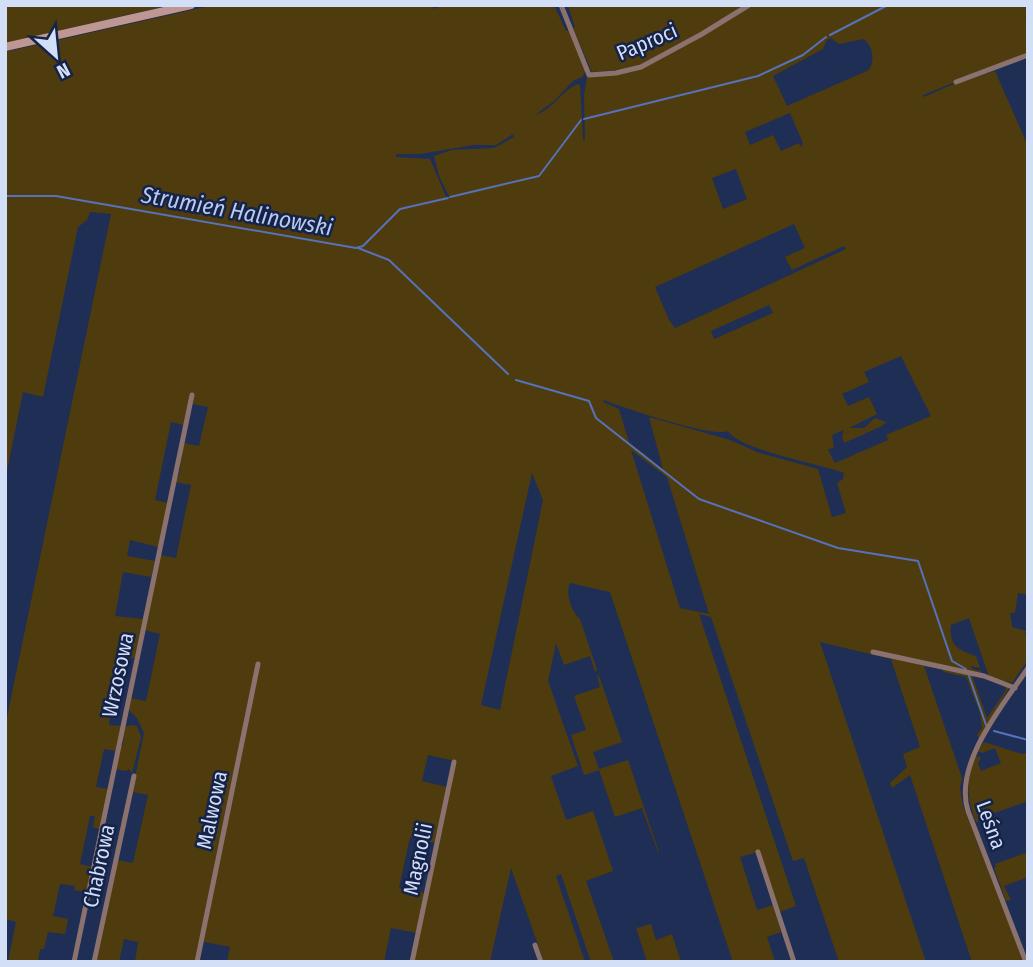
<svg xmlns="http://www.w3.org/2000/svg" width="1033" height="967" font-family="'Fira Sans Condensed',sans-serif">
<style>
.green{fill:#4f3c0e;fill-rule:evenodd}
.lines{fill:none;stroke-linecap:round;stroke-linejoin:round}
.stream{stroke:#5572ba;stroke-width:2}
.street{stroke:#8b726f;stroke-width:5}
.secondary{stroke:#be9692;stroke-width:8}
.labels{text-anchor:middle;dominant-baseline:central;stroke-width:5;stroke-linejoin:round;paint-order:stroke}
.street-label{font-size:21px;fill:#d3def7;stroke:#152349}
.water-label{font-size:23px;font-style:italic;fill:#b8caf1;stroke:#152349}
</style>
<rect width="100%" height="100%" fill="#1f2e54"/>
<path class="green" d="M5 5H170L5 43Z
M214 5H431L434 9 443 5H554L566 31 570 30 586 70 582 77 573 81 554 101 535 115C552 111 566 85 580 84L583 141 585 139 584 95 587 77 633 72 642 65 628 69 592 72 573 29 575 27 568 5H1028V14L1025 16 1028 22V53L923 95 924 97 949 86 995 71 1028 146V595L1018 593 1015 613H1010L1012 627 1026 631 1025 636H1028V660L1012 683 991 678 988 674 969 618 951 625C949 646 958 650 976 656L980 668 971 666 972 669 981 671V674L972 675 987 718 1006 690 1005 686 1009 688 979 738 977 735 982 728 980 713 966 677 944 672 942 669 924 666 962 778 960 788 963 806 1024 962H972L910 775 892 788 890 783 907 767 903 754 920 747 891 659 820 642 926 962H839L804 858 793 861 711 617 699 614 796 906 780 912 759 852 740 857 757 910 773 905 781 932 767 937 775 962H733L610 592 570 583C565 593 571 611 580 619L597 670 595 672 590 656 564 665 556 643 548 681 578 766 551 776 566 820 593 811 613 871 586 881 614 962H591L561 874 556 876 585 962H544L511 868 490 962H414L455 761 428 755 422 781 447 787 436 843 410 837 399 888 425 893 417 933 391 928 384 962H227L230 947 200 941 195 962H135L138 942 124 939 119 962H96L117 860 133 863 148 795 132 792 144 733 137 718 128 709 130 698 146 701 160 634 144 630 160 555 176 558 191 485 175 482 179 475 184 443 199 446 208 407 193 404 194 395 184 425 171 422 155 500 168 503 158 547 130 540 127 556 155 561 151 577 123 572 115 616 142 619 145 613 135 658 123 657 109 723V725L122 726 116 751 104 749 96 787 108 789 100 829 93 827 95 816H90L80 864 92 867 87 892 74 890 75 886 60 884 53 916 68 919 65 934 48 932 44 949H40L38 962H8L16 922 5 919V727L111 214 90 212 87 220 78 227 43 397 23 392 5 481V52ZM831 38 839 44 864 39C873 47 875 60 869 70L787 106 773 76 823 49 827 40ZM790 113 803 143 801 147 799 143 781 151 773 135 750 145 745 132ZM513 134 514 137 494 148 452 150 434 156 439 176 450 198 447 199 430 159 396 157V154H420L473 145H496ZM736 169 747 199 723 209 712 178ZM794 224 805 248 785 257 792 270 844 246 846 249 675 328 669 320 655 287ZM769 305 773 313 714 339 711 331ZM901 356 931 416 886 435 888 440 835 463 828 450 834 447 832 435 844 430 842 437 844 443 882 426 886 422 875 418 864 428H849L877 414 869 397 848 406 842 394 869 382 864 372ZM604 400C624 408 713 438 728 431 739 450 820 464 844 473L843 479 837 483 846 513 832 517 818 469 757 452 730 440 649 417 663 469 629 442 619 409 603 402ZM631 450 667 477 709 614 680 608ZM532 473 543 500 500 710 481 705Z
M597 675 599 676 622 742 593 752 599 769 628 760 659 852H658L642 808 615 817 599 770 584 775 571 735 586 730 574 696 600 687Z
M130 725 137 726 141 737 128 790 132 773 129 769 126 771 116 769 120 747 123 745 124 728Z
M984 742 1022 754 1026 753 1028 744V801L978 819V822H976C966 797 966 780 975 756L981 757 978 763 981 771 1001 763 995 748 982 753 978 751Z
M1028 852V877L1004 886 1011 900 1006 901 994 868 996 867 995 864Z
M635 924 637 928 651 924 656 940 672 934 681 962H647Z"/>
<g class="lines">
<path class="stream" d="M830 35 888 5
M584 119 758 76 803 55 826 37
M5 196H56L356 248 363 246 400 209 448 198
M450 197 539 176 581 120
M358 248 389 260 508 374
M516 380 589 401 596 418 699 499 838 548 918 561 952 661 966 669
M969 676 986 725
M994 731 1028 740"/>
<path class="street" d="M561 5 589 75 616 73 641 67 702 34 749 5
M956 82 1028 55
M873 652 984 676 1015 688
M758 852 794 962
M535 945 541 962
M74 962 192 395
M94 962 134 776
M197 962 258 664
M412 962 454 762
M1026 962 968 811C953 764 1003 705 1028 668"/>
<path class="secondary" d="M5 47 191 5"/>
</g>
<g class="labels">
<g class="street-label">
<text transform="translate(647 42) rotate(-23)">Paproci</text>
<text transform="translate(118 675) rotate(-78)">Wrzosowa</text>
<text transform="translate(212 810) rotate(-78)">Malwowa</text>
<text transform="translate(991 825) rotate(70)">Leśna</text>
<text transform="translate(418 859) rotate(-78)">Magnolii</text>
<text transform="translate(99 866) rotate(-78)">Chabrowa</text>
</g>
<g class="water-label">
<text transform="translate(237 211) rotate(10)">Strumień Halinowski</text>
</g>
</g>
<rect width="1033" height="967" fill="none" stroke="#d3def7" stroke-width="14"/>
<g transform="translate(56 56) rotate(153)" stroke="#152349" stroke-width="5" paint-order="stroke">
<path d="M0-5L12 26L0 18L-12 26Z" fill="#d3def7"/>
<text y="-10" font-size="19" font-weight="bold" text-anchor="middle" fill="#d3def7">N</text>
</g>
</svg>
